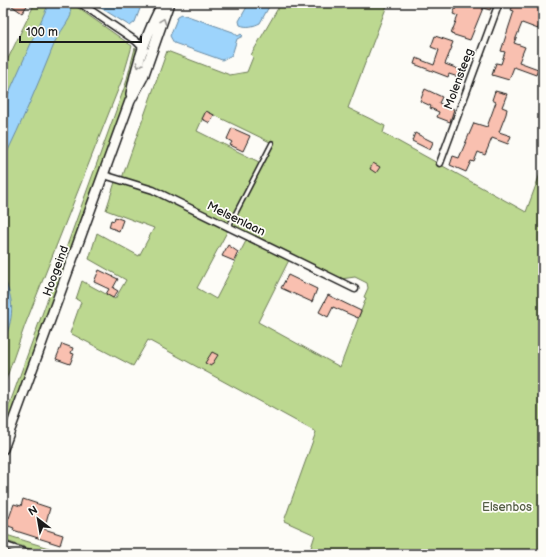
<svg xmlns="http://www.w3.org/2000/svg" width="546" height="557" font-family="'Balsamiq Sans',sans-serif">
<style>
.green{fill:#bcd890;stroke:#6c7a56;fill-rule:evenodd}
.water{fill:#9dd4fc;stroke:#698aa2}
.building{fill:#f9c0b0;stroke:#1c1c1c}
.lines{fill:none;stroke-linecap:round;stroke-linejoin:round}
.lane-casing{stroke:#1c1c1c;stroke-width:6}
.street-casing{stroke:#1c1c1c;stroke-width:9}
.secondary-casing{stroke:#1c1c1c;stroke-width:12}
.lane{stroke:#fdfcf7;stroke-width:3}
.street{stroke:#fdfcf7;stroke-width:6}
.secondary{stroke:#fdfcf7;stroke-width:9}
.oneway{stroke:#989794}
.labels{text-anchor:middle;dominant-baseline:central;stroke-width:3.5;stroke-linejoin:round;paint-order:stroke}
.street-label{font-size:12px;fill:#1c1c1c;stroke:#fdfcf7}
.park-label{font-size:12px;fill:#545e45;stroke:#fdfcf7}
</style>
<rect width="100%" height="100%" fill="#fdfcf7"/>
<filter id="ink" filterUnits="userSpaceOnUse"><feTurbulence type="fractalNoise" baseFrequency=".025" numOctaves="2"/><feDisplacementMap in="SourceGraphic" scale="8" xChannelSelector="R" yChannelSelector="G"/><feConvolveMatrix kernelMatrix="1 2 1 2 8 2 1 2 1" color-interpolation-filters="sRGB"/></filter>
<g filter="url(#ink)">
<path class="green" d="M35 3H71L132 46 123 77 25 325 3 388V341L6 334 7 285 3 279V100L9 86 3 81V69Z
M281 3H388L348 108 385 126 383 133 526 212 543 166V554H309L315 535 284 521 316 432 148 340 133 366 70 333 81 302 76 299 82 281 115 299 126 280 89 259 97 233 139 256 154 228 106 210 115 182 147 191 228 230 197 288 216 299 247 239 289 260 258 322 340 367 366 298 364 297 368 288 367 283 355 277 341 279 150 186 122 178 167 51 230 75 247 72 253 57 251 55ZM206 111 272 143 261 163 197 131Z
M135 48 137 53 128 92 3 435V422L126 83Z
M3 534 68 554H46L3 540Z"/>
<path class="water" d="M49 3C58 3 70 1 71 13 72 18 58 34 55 42 39 82 22 122 3 161V106Z
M93 3H137L141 6 135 22 130 26Z
M249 3H271L260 23C254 26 247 28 240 25L239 21Z
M182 14 233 32 238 36 241 34 243 36 237 39 232 55 222 60 174 43 170 36 178 16Z
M3 279C15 298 14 321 3 341Z"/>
<path class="building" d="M8 3H29L22 13Z
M458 3H493L490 10 483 8 470 40 451 34 458 16 453 14Z
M514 3H543L540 14 543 15V17L538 29 522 23 514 43 525 47 519 62 538 69 536 75 514 67 509 80 492 75 496 63 501 64 505 52 501 51 514 11 511 10Z
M435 36 453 42 451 47H452L445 64 461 70 458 77 449 74 448 77 414 64 416 58 434 65 439 50 431 47Z
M425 89 442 97 439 103 454 109 450 122 437 117 439 112 430 108 431 106 420 101Z
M495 91 507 94 502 107 507 109 506 114 499 132 511 136 508 144 492 138 485 155 478 152 474 162 471 161 466 172 450 165 453 156 459 158 474 123 487 127 496 102 492 100Z
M206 111 214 115 210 123 202 119Z
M232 128 250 136 243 151 230 145 232 142 227 139Z
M415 133 433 142 430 150 412 141Z
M373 163 380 167 376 173 370 169Z
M115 217 123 220 119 231 109 227 111 220 114 221Z
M228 245 238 252 234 261 222 256Z
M99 270 118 279 113 288 118 291 113 298 106 294 109 289 94 282Z
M288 275 317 289 312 302 281 288Z
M328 295 361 311 358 318 333 307 328 317 319 312Z
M62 344 73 348 71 353 74 354 70 364 56 359Z
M212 352 218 355 211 366 205 363Z
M23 499 50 508 44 529 63 535 60 545 13 530 14 528 3 524V517L9 518 14 504 21 506Z"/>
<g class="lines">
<g class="lane-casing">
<path id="lane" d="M228 228 272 143"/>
</g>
<g class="street-casing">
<path id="street" d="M80 3 136 41 145 50
M440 163 499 3
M104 175 153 190 355 289
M3 545 30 554"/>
</g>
<g class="secondary-casing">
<path id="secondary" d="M131 94C137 63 148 30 163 3
M3 449 130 101 143 77 169 3"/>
</g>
<use href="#lane" class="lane"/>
<use href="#street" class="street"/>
<use href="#secondary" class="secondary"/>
</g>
<defs><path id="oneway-chevron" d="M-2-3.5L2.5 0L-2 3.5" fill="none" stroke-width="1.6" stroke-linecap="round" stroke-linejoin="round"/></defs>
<g class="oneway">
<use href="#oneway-chevron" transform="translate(163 21) rotate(-70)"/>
<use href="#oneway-chevron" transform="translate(139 65) rotate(108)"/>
</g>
</g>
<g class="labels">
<g class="street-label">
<text transform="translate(459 79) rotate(-70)">Molensteeg</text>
<text transform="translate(236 219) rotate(26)">Melsenlaan</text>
<text transform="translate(56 271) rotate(-70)">Hoogeind</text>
</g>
<g class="park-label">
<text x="507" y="507">Elsenbos</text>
</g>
</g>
<rect width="546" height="557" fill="none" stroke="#fdfcf7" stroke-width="16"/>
<rect x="8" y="8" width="530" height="541" fill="none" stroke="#1c1c1c" stroke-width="1.5" filter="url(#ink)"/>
<g transform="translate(38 519) rotate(329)" stroke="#fdfcf7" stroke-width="3" paint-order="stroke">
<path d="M0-3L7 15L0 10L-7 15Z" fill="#1c1c1c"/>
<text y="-6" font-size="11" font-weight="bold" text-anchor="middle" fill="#1c1c1c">N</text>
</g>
<path d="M20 36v6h121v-6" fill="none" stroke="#1c1c1c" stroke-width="2"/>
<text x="26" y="36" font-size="12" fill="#1c1c1c" stroke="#fdfcf7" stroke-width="3" paint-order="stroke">100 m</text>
</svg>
